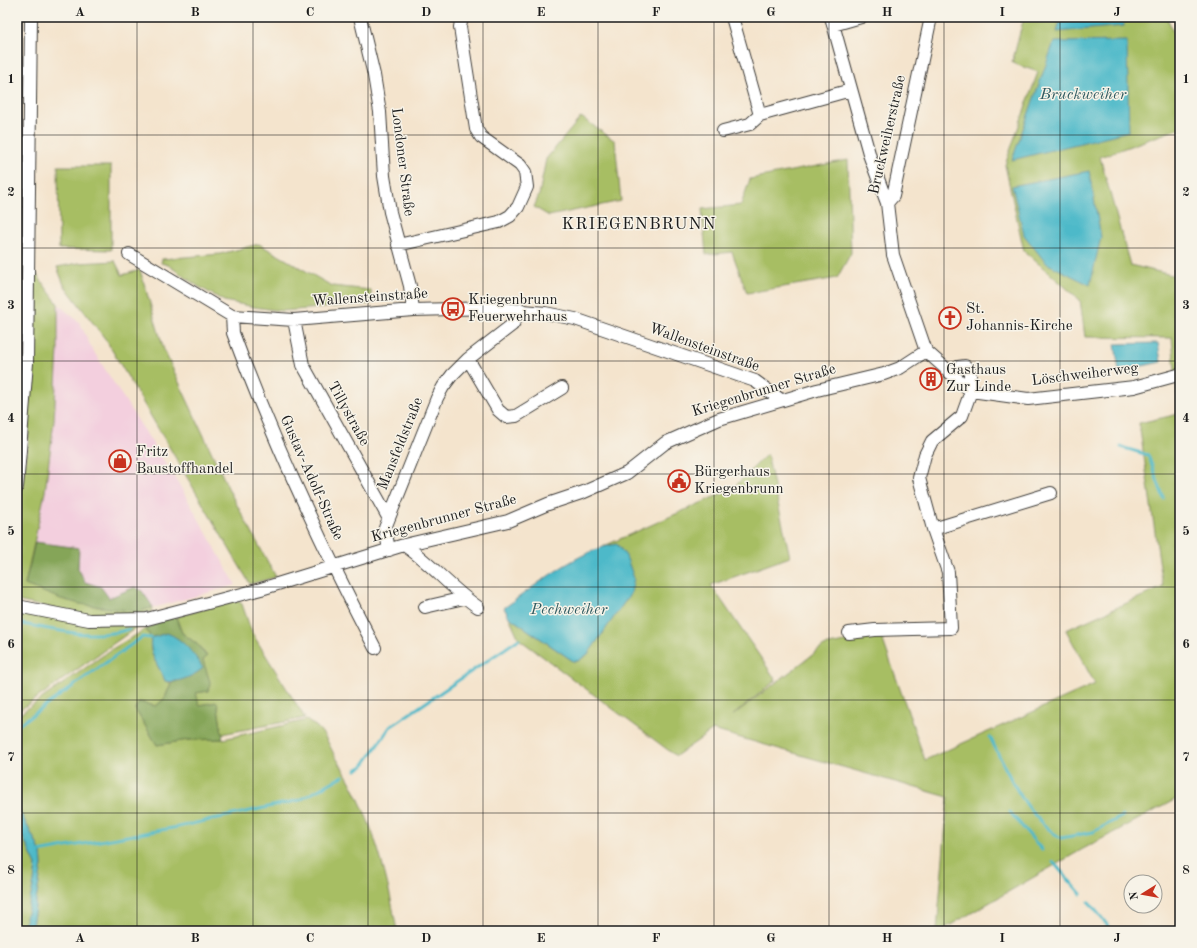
<svg xmlns="http://www.w3.org/2000/svg" width="1197" height="948" font-family="'Old Standard TT',serif">
<style>
.built{fill:#f3cfde}
.green{fill:#a7be63;stroke:#626d40}
.forest{fill:#85a559;stroke:#50603a}
.water{fill:#4eb9c9;stroke:#356a72}
.lines{fill:none;stroke-linecap:round;stroke-linejoin:round}
.stream{stroke:#4eb9c9;stroke-width:3}
.minor-casing{stroke:#3c3a37;stroke-width:14}
.minor{stroke:#fff;stroke-width:12}
.grid{fill:none;stroke:#1c1c1c;stroke-width:1;stroke-opacity:0.55}
.labels{text-anchor:middle;dominant-baseline:central;stroke-width:3;stroke-linejoin:round;paint-order:stroke}
.street-label{font-size:15px;fill:#1c1c1c;stroke:#f7f3e8}
.poi-label{font-size:15px;fill:#1c1c1c;stroke:#f7f3e8;text-anchor:start}
.water-label{font-size:16px;font-style:italic;fill:#305b61;stroke:#f7f3e8}
.quarter-label{font-size:17px;letter-spacing:1px;fill:#1c1c1c;stroke:#f7f3e8}
.neatline{fill:none;stroke:#1c1c1c;stroke-width:1.5}
.grid-label{font-size:13px;text-anchor:middle;font-weight:bold;fill:#1c1c1c}
</style>
<rect width="100%" height="100%" fill="#f7f3e8"/>
<filter id="ink" filterUnits="userSpaceOnUse"><feTurbulence type="fractalNoise" baseFrequency=".025" numOctaves="2"/><feDisplacementMap in="SourceGraphic" scale="8" xChannelSelector="R" yChannelSelector="G"/><feConvolveMatrix kernelMatrix="1 2 1 2 8 2 1 2 1" color-interpolation-filters="sRGB"/></filter>
<filter id="wash" filterUnits="userSpaceOnUse"><feTurbulence type="fractalNoise" baseFrequency=".012" numOctaves="4" result="noise"/><feDisplacementMap in="SourceGraphic" scale="16" xChannelSelector="R" yChannelSelector="G"/><feGaussianBlur stdDeviation="0.9" result="paint"/><feColorMatrix in="noise" values="0 0 0 0 0 0 0 0 0 0 0 0 0 0 0 0 0 1.4 0 .05"/><feComposite in="paint" operator="in"/></filter>
<g filter="url(#wash)">
<rect width="100%" height="100%" fill="#f4e4cd"/>
<path class="built" d="M58 304 80 323 92 349 180 486 236 585 138 612 25 585 58 350Z"/>
<path class="green" d="M1024 17H1167L1180 49V128L1100 157 1130 265 1180 277V797L1083 849 940 931H937L948 797 713 730 676 756 519 639 509 617 573 661H578L588 654 617 544 604 546 732 489 767 454 790 557 711 585 776 680 732 716 824 646 881 635 925 760 1095 684 1066 630 1163 587 1139 423 1179 414 1172 338 1085 337 1080 300 1024 251 1005 165 1038 72 1012 63Z
M581 117 615 141 621 201 549 216 534 207 539 195 546 159Z
M848 160 851 253 837 278 747 293 732 252 706 255 702 209 741 205 750 179Z
M58 166H111V250L59 249Z
M259 244 332 286 371 290V304L282 311 254 307 224 301 196 285 168 265 161 263 162 259 220 254Z
M115 261 122 275 140 270 164 350 231 494 276 577 250 584 106 340 64 285 57 267 79 263Z
M34 271 58 304V350L54 421 45 492 25 585 138 612 153 607 151 612 133 615 95 617 17 601V520L28 441Z
M236 600 242 604 252 633 305 718 222 734 217 702 199 705 196 693 208 691 203 659 207 656 197 644 182 633 176 617Z
M17 609 136 624 137 627 17 712Z
M146 629 151 638C148 655 160 667 165 681L171 683 165 698 156 706 139 702 135 709 157 745 188 740 223 739 307 720C310 724 314 724 317 727 325 734 330 747 335 756 370 810 386 868 397 931H31L42 865 41 852 17 806V716L112 649Z
M17 825 36 865 34 882 23 931H17Z"/>
<path class="forest" d="M35 542 79 548 78 568 85 582 101 587 109 598 135 587 142 591 153 607 138 612 80 604 61 599 25 585Z
M176 617 182 633 197 644 207 657 203 660 211 685 208 691 196 693 199 705 217 702 223 739 188 740 157 745 135 709 139 702 156 706 165 698 171 683 177 681 184 645 167 633 151 638 146 629 164 619Z"/>
<path class="water" d="M1061 17H1123L1124 26 1057 32Z
M1127 41 1129 131 1012 160 1054 42Z
M1089 171 1101 237 1090 285 1046 263 1024 235 1012 186Z
M1158 343 1161 362 1119 371 1115 344Z
M617 544 626 556 634 578 631 593 588 654 578 661H573L509 617 504 608C535 586 579 549 617 544Z
M167 633C183 639 194 654 203 668 194 676 176 684 165 681 160 667 148 655 151 638Z
M17 806 41 852 42 865 31 931H23L34 882 36 865 17 825Z"/>
<g class="lines">
<path class="stream" d="M1121 447 1148 455 1164 499
M1175 521 1180 532
M17 623C53 629 94 641 129 629
M17 726 142 637 151 638
M990 737C1007 772 1026 817 1061 838L1093 832 1123 816
M356 770 363 766 390 727 519 639
M1010 812 1042 850
M38 852 178 827 300 800 343 776
M1053 862 1081 894
M1089 902 1112 931"/>
</g>
</g>
<g filter="url(#ink)">
<g class="lines">
<g class="minor-casing">
<path id="minor" d="M360 17 374 75 380 112 384 176 390 212 410 286 413 310
M732 17 760 115
M831 17 870 157 887 203 893 255 926 351 971 391 1028 399 1134 387 1178 375
M833 25 861 17
M723 131 750 124 760 115 851 90
M887 203 893 196 931 17
M398 245 499 222 510 216 518 207 527 187 525 172 520 165 481 137 476 129 460 27 462 17
M129 254 232 316 294 320 413 310 493 308 545 313 575 319 755 381 781 400
M232 316 233 333C273 441 322 546 375 648
M294 320 303 365 388 517
M468 359 498 410 506 417 516 416 562 388
M950 373 958 367 965 366 970 370V390
M17 487 27 363 31 17
M933 529 1051 493
M404 545C431 563 451 589 478 607
M389 550 385 528 437 398 443 387 452 375 468 359 512 325 522 310
M17 606 89 620 147 619 261 589 404 545 508 521 548 504 584 492 627 473 665 443 719 419 817 390 884 374 900 368 926 351
M425 607 464 598
M849 633 875 630 951 628 948 572 933 529 919 478 925 455 932 441 962 416 971 391"/>
</g>
<use href="#minor" class="minor"/>
</g>
</g>
<path class="grid" d="M137 17V931M253 17V931M368 17V931M483 17V931M598 17V931M714 17V931M829 17V931M944 17V931M1060 17V931M17 135H1180M17 248H1180M17 361H1180M17 474H1180M17 587H1180M17 700H1180M17 813H1180"/>
<defs>
<g id="bus-ring" transform="scale(1.15)"><circle r="9.5" fill="#f7f3e8" stroke="#c8321e" stroke-width="1.5"/><path d="M-5-6H5V4H4V6H2V4H-2V6H-4V4H-5ZM-3.5-4V0h7V-4ZM-3.5 1.2v1.5H-2V1.2ZM2 1.2v1.5H3.5V1.2Z" fill="#c8321e"/></g>
<g id="church-ring" transform="scale(1.15)"><circle r="9.5" fill="#f7f3e8" stroke="#c8321e" stroke-width="1.5"/><path d="M-1.2-6h2.4v3.5h3.3v2.4h-3.3V6h-2.4V-.1h-3.3v-2.4h3.3Z" fill="#c8321e"/></g>
<g id="building-ring" transform="scale(1.15)"><circle r="9.5" fill="#f7f3e8" stroke="#c8321e" stroke-width="1.5"/><path d="M-4-6H4V6H1V3H-1V6H-4ZM-2.5-4.3h1.7v1.8h-1.7ZM.8-4.3h1.7v1.8H.8ZM-2.5-1h1.7V.8h-1.7ZM.8-1h1.7V.8H.8Z" fill="#c8321e"/></g>
<g id="shop-ring" transform="scale(1.15)"><circle r="9.5" fill="#f7f3e8" stroke="#c8321e" stroke-width="1.5"/><path d="M-5-2.5h2.3a2.7 3.5 0 0 1 5.4 0H5L5.5 6h-11ZM-1.5-2.5h3a1.5 2.3 0 0 0-3 0Z" fill="#c8321e"/></g>
<g id="civic-ring" transform="scale(1.15)"><circle r="9.5" fill="#f7f3e8" stroke="#c8321e" stroke-width="1.5"/><path d="M-.6-6.5H3V-4.5H.6V-3L4-1V1h2V6H-6V1h2V-1L-.6-3ZM-1.2 2.5V6h2.4V2.5Z" fill="#c8321e"/></g>
</defs>
<g fill-rule="evenodd">
<use href="#bus-ring" x="453" y="309"/>
<use href="#church-ring" x="950" y="318"/>
<use href="#building-ring" x="931" y="379"/>
<use href="#shop-ring" x="120" y="461"/>
<use href="#civic-ring" x="679" y="481"/>
</g>
<g class="labels">
<g class="street-label">
<text transform="translate(888 135) rotate(-77)">Bruckweiherstraße</text>
<text transform="translate(402 162) rotate(83)">Londoner Straße</text>
<text transform="translate(370 298) rotate(-4)">Wallensteinstraße</text>
<text transform="translate(704 348) rotate(20)">Wallensteinstraße</text>
<text transform="translate(1085 375) rotate(-7)">Löschweiherweg</text>
<text transform="translate(764 391) rotate(-17)">Kriegenbrunner Straße</text>
<text transform="translate(348 414) rotate(61)">Tillystraße</text>
<text transform="translate(401 444) rotate(-68)">Mansfeldstraße</text>
<text transform="translate(311 478) rotate(66)">Gustav-Adolf-Straße</text>
<text transform="translate(444 519) rotate(-15)">Kriegenbrunner Straße</text>
</g>
<g class="poi-label">
<text x="468" y="300">Kriegenbrunn<tspan x="468" dy="17">Feuerwehrhaus</tspan></text>
<text x="966" y="309">St.<tspan x="966" dy="17">Johannis-Kirche</tspan></text>
<text x="946" y="370">Gasthaus<tspan x="946" dy="17">Zur Linde</tspan></text>
<text x="136" y="452">Fritz<tspan x="136" dy="17">Baustoffhandel</tspan></text>
<text x="694" y="472">Bürgerhaus<tspan x="694" dy="17">Kriegenbrunn</tspan></text>
</g>
<g class="water-label">
<text x="1083" y="95">Bruckweiher</text>
<text x="569" y="610">Pechweiher</text>
</g>
<g class="quarter-label">
<text x="639" y="224">KRIEGENBRUNN</text>
</g>
</g>
<rect width="1197" height="948" fill="none" stroke="#f7f3e8" stroke-width="44"/>
<g transform="translate(1143 894) rotate(259)"><circle r="19" fill="#f7f3e8" stroke="#9f9d96"/>
<path d="M0-3L7 15L0 10L-7 15Z" fill="#c8321e"/>
<text y="-6" font-size="11" font-weight="bold" text-anchor="middle" fill="#1c1c1c">N</text>
</g>
<rect x="22" y="22" width="1153" height="904" class="neatline"/>
<g class="grid-label">
<text x="80" y="16">A</text>
<text x="195" y="16">B</text>
<text x="310" y="16">C</text>
<text x="426" y="16">D</text>
<text x="541" y="16">E</text>
<text x="656" y="16">F</text>
<text x="771" y="16">G</text>
<text x="887" y="16">H</text>
<text x="1002" y="16">I</text>
<text x="1117" y="16">J</text>
<text x="11" y="83">1</text>
<text x="1186" y="83">1</text>
<text x="11" y="196">2</text>
<text x="1186" y="196">2</text>
<text x="11" y="309">3</text>
<text x="1186" y="309">3</text>
<text x="11" y="422">4</text>
<text x="1186" y="422">4</text>
<text x="11" y="535">5</text>
<text x="1186" y="535">5</text>
<text x="11" y="648">6</text>
<text x="1186" y="648">6</text>
<text x="11" y="761">7</text>
<text x="1186" y="761">7</text>
<text x="11" y="874">8</text>
<text x="1186" y="874">8</text>
<text x="80" y="942">A</text>
<text x="195" y="942">B</text>
<text x="310" y="942">C</text>
<text x="426" y="942">D</text>
<text x="541" y="942">E</text>
<text x="656" y="942">F</text>
<text x="771" y="942">G</text>
<text x="887" y="942">H</text>
<text x="1002" y="942">I</text>
<text x="1117" y="942">J</text>
</g>
</svg>
